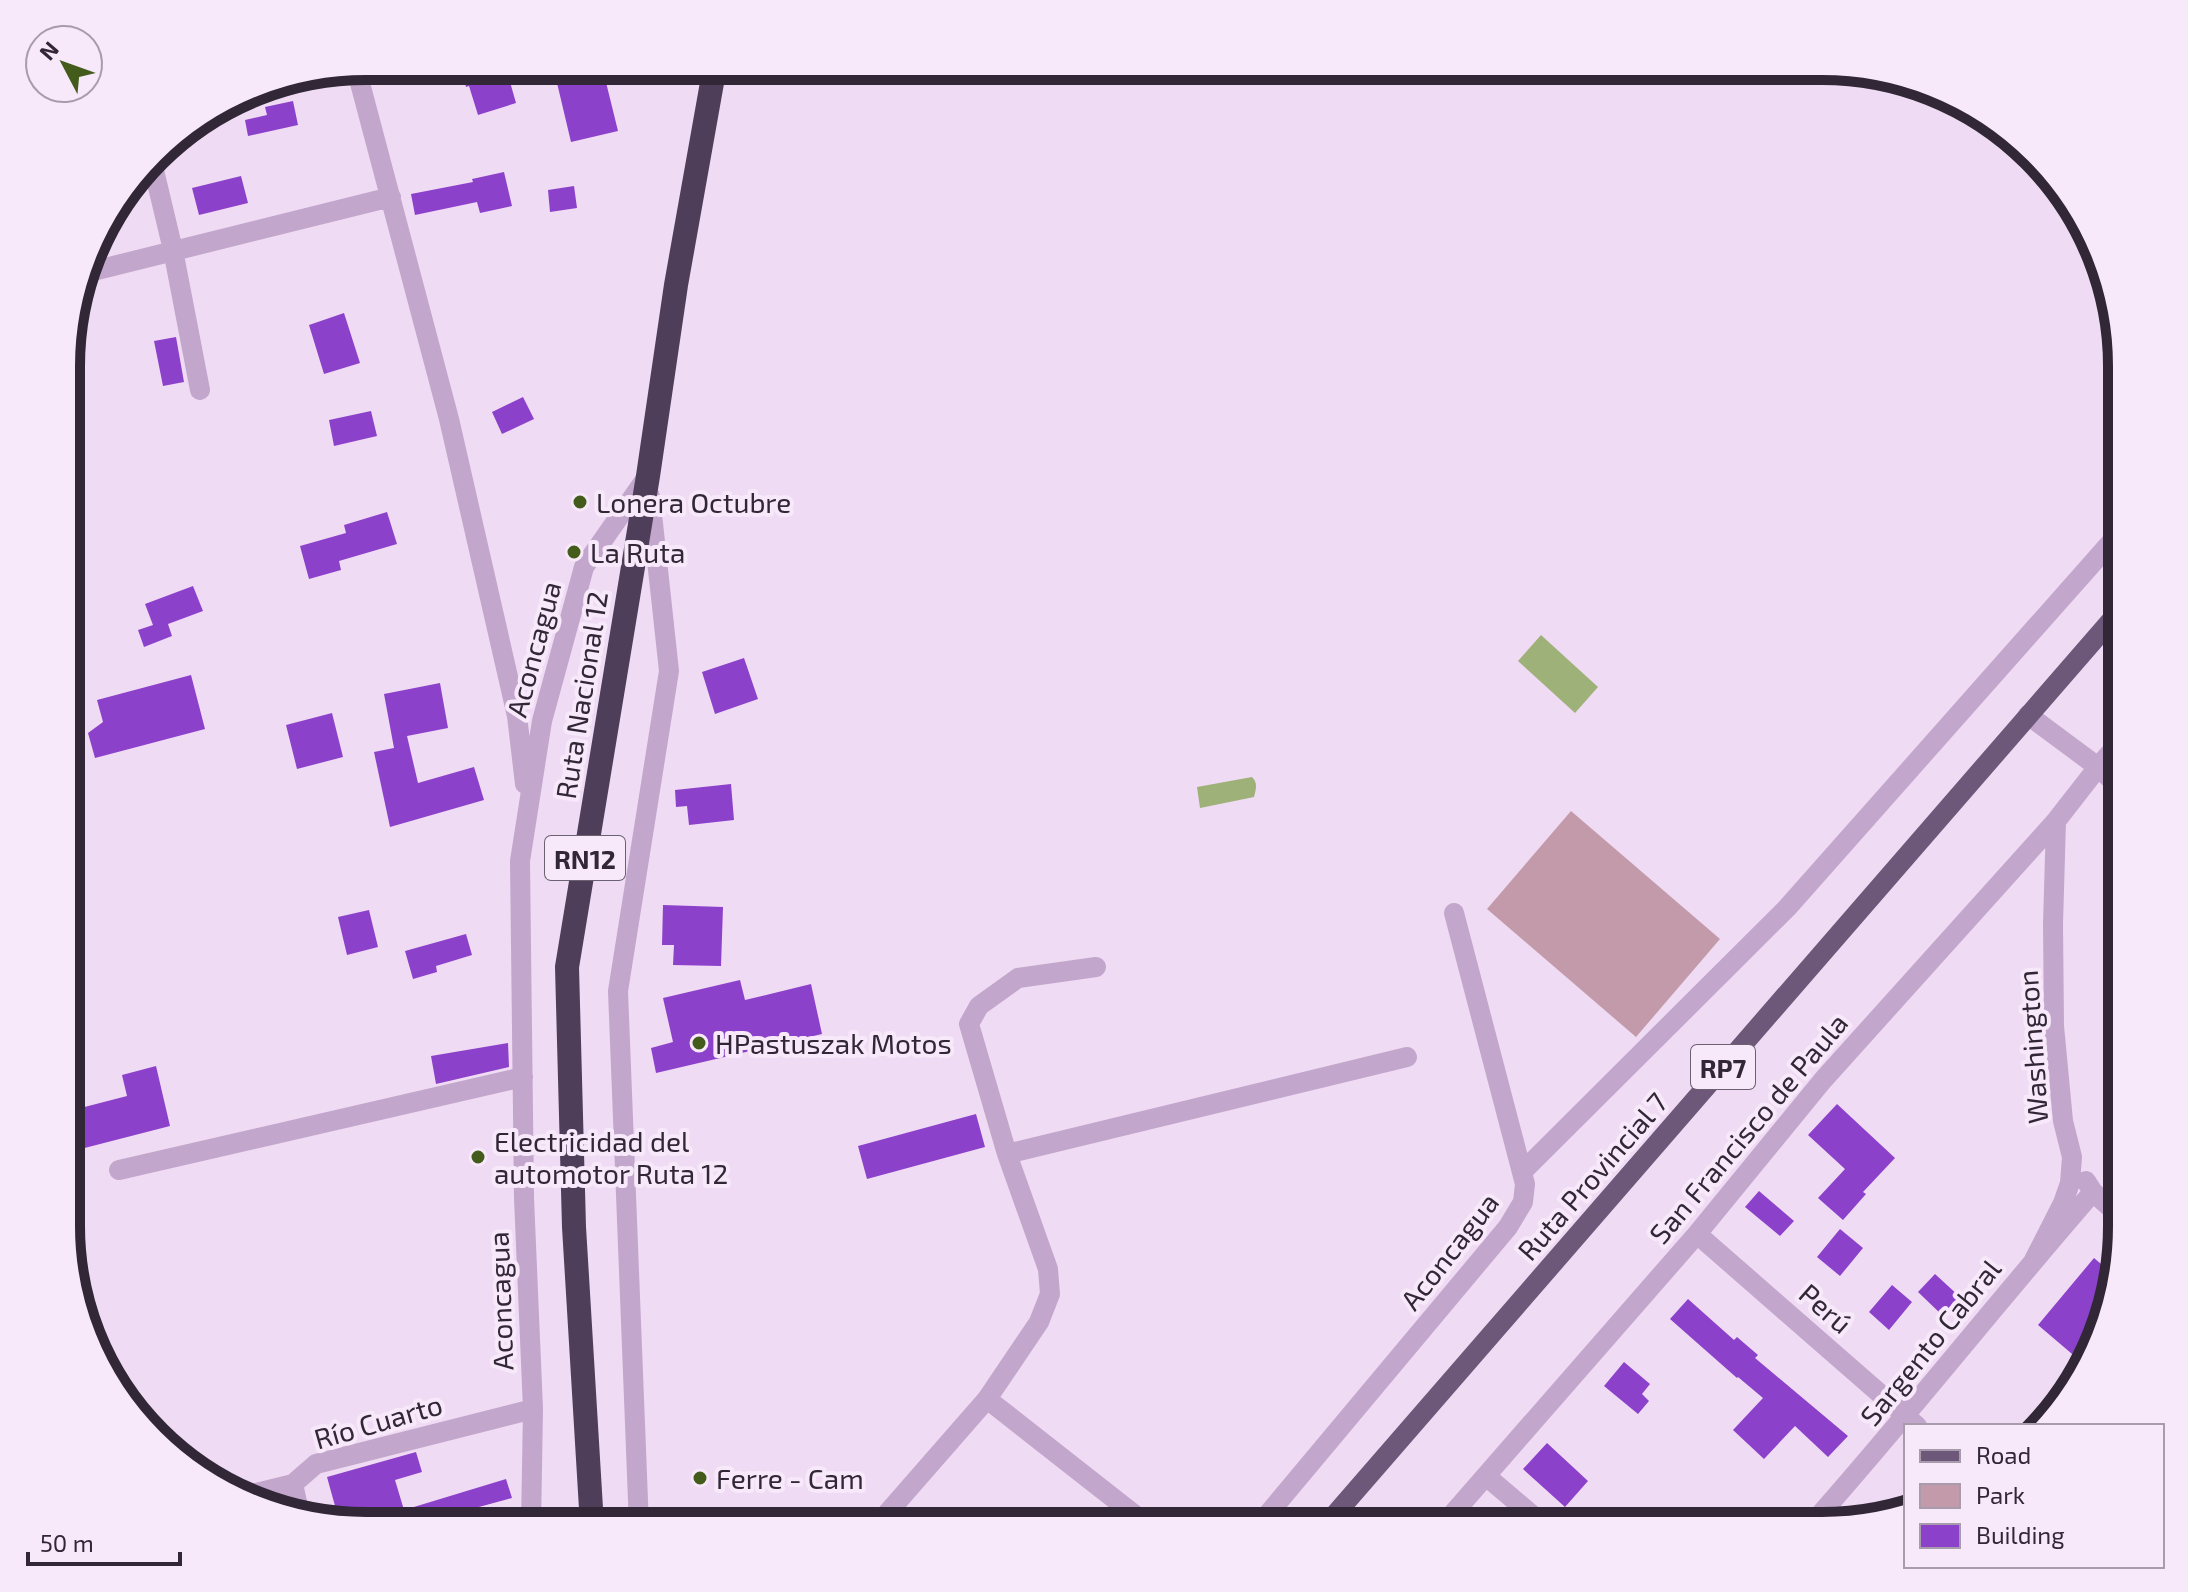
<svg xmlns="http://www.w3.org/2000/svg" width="2188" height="1592" font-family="'Exo 2',sans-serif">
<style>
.green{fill:#c39aa9}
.water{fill:#9eb179}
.building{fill:#8c41cb}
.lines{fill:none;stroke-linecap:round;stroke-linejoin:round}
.minor{stroke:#c3a6cc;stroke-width:20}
.major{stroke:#6e587a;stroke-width:20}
.highway{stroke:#4e3e59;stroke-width:24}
.poi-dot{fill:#435b1b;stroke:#f7e8fa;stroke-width:3}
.labels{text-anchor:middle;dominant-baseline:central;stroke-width:8;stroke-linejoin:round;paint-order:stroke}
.shield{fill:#f7e8fa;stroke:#6c6172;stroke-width:2}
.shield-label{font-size:26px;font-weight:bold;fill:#312737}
.poi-label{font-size:28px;fill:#312737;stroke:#f7e8fa;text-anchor:start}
.street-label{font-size:28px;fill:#312737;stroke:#f7e8fa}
.rim{fill:none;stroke:#312737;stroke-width:10}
</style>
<rect width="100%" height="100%" fill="#efdbf3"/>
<path class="green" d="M1571 811 1720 939 1636 1037 1487 909Z"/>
<path class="water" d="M1541 635 1598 687 1575 713 1518 661Z
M1252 777C1258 783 1256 789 1254 797L1200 808 1197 787Z"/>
<path class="building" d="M461 66H498L503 85 510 82 516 103 478 115 469 86 466 87Z
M553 66H602L618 131 571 142Z
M293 101 298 125 248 136 245 120 267 115 265 107Z
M504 172 512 206 480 213 477 202 415 215 411 194 473 182 472 179Z
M241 176 248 203 199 215 192 188Z
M574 186 577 208 550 212 548 190Z
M344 313 360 363 324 374 309 325Z
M176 337 184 382 163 386 154 341Z
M523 397 534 419 502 434 492 412Z
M371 411 377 436 334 446 329 420Z
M387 512 397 544 339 561 341 570 309 579 300 546 346 533 344 525Z
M193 586 203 611 168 624 172 636 144 647 138 630 153 625 145 604Z
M744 658 758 699 715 714 702 672Z
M191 675 205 729 95 758 88 733 103 722 97 700Z
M440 683 448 728 407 736 418 783 474 767 484 800 390 827 374 752 394 748 384 694Z
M332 713 343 757 297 769 286 725Z
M731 784 734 820 689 825 687 806 676 807 675 790Z
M663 905 723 907 721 966 673 965 674 945H662Z
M369 910 378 947 347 955 338 917Z
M466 934 472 955 436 966 437 972 413 979 405 951Z
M740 980 745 1000 811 984 822 1034 656 1073 651 1048 673 1042 663 998Z
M508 1043 509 1067 436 1084 431 1056Z
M156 1066 170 1126 69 1152V1111L127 1096 122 1075Z
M1837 1104 1895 1158 1863 1192 1866 1194 1843 1220 1818 1198 1845 1169 1808 1135Z
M976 1114 985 1147 867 1179 858 1146Z
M1759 1191 1794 1221 1780 1236 1745 1207Z
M1840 1229 1863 1248 1840 1276 1817 1257Z
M2094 1258 2114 1275 2099 1340 2085 1365 2038 1325Z
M1935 1274 1960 1297 1942 1315 1918 1292Z
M1892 1285 1912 1302 1889 1330 1869 1312Z
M1688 1299 1734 1340 1737 1337 1758 1355 1755 1358 1848 1436 1828 1457 1795 1426 1764 1459 1733 1430 1763 1398 1738 1377 1737 1378 1670 1319Z
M1624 1362 1650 1384 1642 1394 1649 1401 1638 1414 1604 1386Z
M1547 1443 1588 1481 1565 1507 1523 1469Z
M416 1452 422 1472 395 1480 404 1510 506 1479 512 1498 413 1525 340 1524 327 1477Z"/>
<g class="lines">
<path class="minor" d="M356 68 449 419 517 716 525 784
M152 162 173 250 200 390
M85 273 391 197
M2028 715 2098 767 2121 789
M1007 1154 1407 1057
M119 1170 523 1077
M1522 1172 1787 908 2121 531
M2086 1181 2093 1192 2121 1217
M1697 1234 1917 1426
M2034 1260 2063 1203 2070 1183 2072 1157 2063 1121 2054 1026 2053 924 2056 821
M987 1399 1149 1526
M1486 1476 1545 1526
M293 1484 300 1516
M244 1496 293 1484 316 1464 533 1409
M531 1525 533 1409 524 1198 520 861 542 721 584 567 647 477
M639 1526 618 991 669 671 650 496
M876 1526 987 1399 1039 1322 1050 1294 1048 1269 1007 1154 969 1024 979 1006 1018 978 1096 967
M1258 1526 1508 1227 1523 1202 1525 1184 1454 913
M1442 1526 1697 1234 1823 1080 2056 821 2098 767 2121 741
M1810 1526C1907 1417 1997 1302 2093 1192"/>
<path class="major" d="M1325 1526 2121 609"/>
<path class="highway" d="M592 1525 574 1227 567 967 648 476 676 285 715 66"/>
</g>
<g class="poi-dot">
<circle cx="580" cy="502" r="8"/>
<circle cx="574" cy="552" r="8"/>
<circle cx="699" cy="1043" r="8"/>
<circle cx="478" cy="1157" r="8"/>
<circle cx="700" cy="1478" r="8"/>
</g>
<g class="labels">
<g class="shield">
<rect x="545" y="836" width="80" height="44" rx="6"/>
<rect x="1691" y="1045" width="64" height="44" rx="6"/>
</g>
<g class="shield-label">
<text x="585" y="858">RN12</text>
<text x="1723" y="1067">RP7</text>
</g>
<g class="poi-label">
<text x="596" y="502">Lonera Octubre</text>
<text x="590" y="552">La Ruta</text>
<text x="715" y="1043">HPastuszak Motos</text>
<text x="494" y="1141">Electricidad del<tspan x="494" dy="32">automotor Ruta 12</tspan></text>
<text x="716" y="1478">Ferre - Cam</text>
</g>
<g class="street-label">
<text transform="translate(533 649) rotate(-75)">Aconcagua</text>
<text transform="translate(581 695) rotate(-81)">Ruta Nacional 12</text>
<text transform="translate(2032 1047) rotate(-94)">Washington</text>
<text transform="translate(1748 1128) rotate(-50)">San Francisco de Paula</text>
<text transform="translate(1592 1176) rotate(-49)">Ruta Provincial 7</text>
<text transform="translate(1449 1251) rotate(-52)">Aconcagua</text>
<text transform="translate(500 1301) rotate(-92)">Aconcagua</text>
<text transform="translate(1826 1308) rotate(41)">Perú</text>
<text transform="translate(1930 1342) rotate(-51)">Sargento Cabral</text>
<text transform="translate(378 1421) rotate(-16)">Río Cuarto</text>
</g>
</g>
<path d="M0 0H2188V1592H0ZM366 80H1822A286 286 0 0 1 2108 366V1226A286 286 0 0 1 1822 1512H366A286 286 0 0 1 80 1226V366A286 286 0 0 1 366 80Z" fill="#f7e8fa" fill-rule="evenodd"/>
<path class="rim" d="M366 80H1822A286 286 0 0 1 2108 366V1226A286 286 0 0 1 1822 1512H366A286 286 0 0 1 80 1226V366A286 286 0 0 1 366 80Z"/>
<rect x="1904" y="1424" width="260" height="144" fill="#f7e8fa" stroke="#a89bac" stroke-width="2"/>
<rect x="1920" y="1450" width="40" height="12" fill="#6e587a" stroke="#a89bac" stroke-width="2"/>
<text x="1976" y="1464" font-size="24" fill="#312737">Road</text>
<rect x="1920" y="1484" width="40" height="24" fill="#c39aa9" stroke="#a89bac" stroke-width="2"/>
<text x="1976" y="1504" font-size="24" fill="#312737">Park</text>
<rect x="1920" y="1524" width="40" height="24" fill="#8c41cb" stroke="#a89bac" stroke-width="2"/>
<text x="1976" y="1544" font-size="24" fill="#312737">Building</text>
<g transform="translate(64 64) rotate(311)"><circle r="38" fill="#f7e8fa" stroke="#a89bac" stroke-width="2"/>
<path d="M0-6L14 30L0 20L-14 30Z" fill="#435b1b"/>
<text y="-12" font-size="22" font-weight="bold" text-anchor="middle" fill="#312737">N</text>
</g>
<path d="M28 1552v12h152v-12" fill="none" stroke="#312737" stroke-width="4"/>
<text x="40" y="1552" font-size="24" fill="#312737" stroke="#f7e8fa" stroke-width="6" paint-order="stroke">50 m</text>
</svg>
